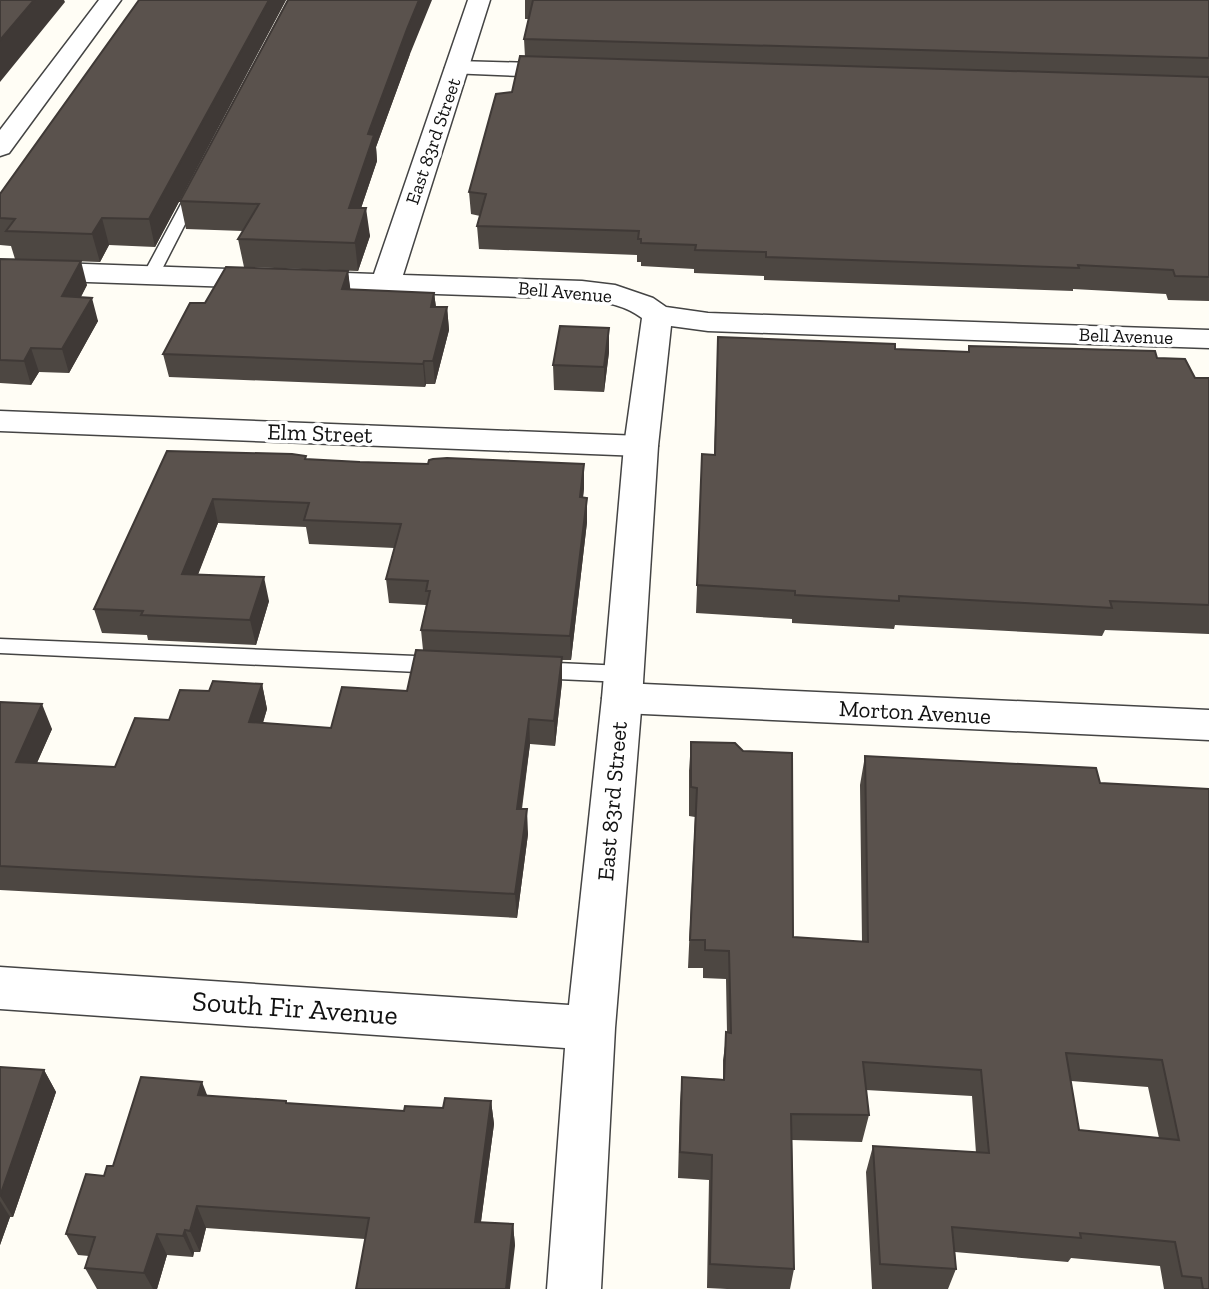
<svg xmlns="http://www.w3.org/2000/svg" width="1209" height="1289" font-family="'Zilla Slab',serif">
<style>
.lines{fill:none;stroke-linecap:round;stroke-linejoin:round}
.service-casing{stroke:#444;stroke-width:3}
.minor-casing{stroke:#444;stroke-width:3}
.tertiary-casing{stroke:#444;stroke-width:3}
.service{fill:#fff;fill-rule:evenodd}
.minor{fill:#fff;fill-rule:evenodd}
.tertiary{fill:#fff;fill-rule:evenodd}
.wall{fill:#4d4742;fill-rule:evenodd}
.shaded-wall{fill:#3f3936}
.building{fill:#5a524d;stroke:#3f3936;stroke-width:2;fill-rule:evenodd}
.labels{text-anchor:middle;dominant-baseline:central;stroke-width:7;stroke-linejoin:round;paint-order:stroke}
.far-street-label{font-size:19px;fill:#111;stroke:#fff}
.street-label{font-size:23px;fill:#111;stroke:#fff}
.near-street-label{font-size:28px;fill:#111;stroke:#fff}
</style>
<rect width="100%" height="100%" fill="#fffdf5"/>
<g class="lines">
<g class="service-casing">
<path id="service" d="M195 187 202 191 159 275 157 278H145L143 275 188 191Z
M0 639 440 657 448 660 451 665 448 670 440 673 0 653Z
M535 662 624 666 632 669 635 674 632 679 624 682 535 678 527 675 524 670 527 665Z"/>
</g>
<g class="minor-casing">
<path id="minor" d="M99 0H121L9 153 0 156V130Z
M457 61 570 64 578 66 582 71 578 76 570 78 449 73 445 68 449 63Z
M0 411 641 436 653 439 658 446 653 453 641 456 0 431Z
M622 683 1209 710V740L622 713 608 708 602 698 608 688Z"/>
</g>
<g class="tertiary-casing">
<path id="tertiary" d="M468 0H490L403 275 582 281 615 285 653 298 666 307 708 313 1209 330V348L708 331 671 326 658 446 642 698 615 1028 601 1289H547L565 1048 0 1009V967L569 1005 602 698 624 446 642 318C623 304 604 302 582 299L0 279V261L374 274Z"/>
</g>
<use href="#service" class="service"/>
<use href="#minor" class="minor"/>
<use href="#tertiary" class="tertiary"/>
</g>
<path class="wall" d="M139 0H286L155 247 109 245 100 262 15 259 11 246 0 245V194Z
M525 0H1209V301L1168 300 1166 294 1073 289V291L764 280V276L694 273V269L641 266V262H637V255L479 249 477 226 480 216 471 214 469 192 512 92 525 57 524 39 529 19H525Z
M410 54 376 147 377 161 361 208 370 236 358 271 244 267 238 239 243 231 186 229 180 201Z
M0 259 87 285 81 297 98 321 69 373 39 372 31 385 0 383Z
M348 271 350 290 434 293 436 307H447L449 330 435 384H426L425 387 169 377 163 354 205 303Z
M718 337 895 349 968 352 969 346 1157 358 1195 378H1209V634L1105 630 1102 636 895 625 894 629 792 623V619L696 613 701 482 714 455Z
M609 352 604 392 554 390 553 365Z
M167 451 360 462 428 464H584V488L583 498H587V522L571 660H562V682L555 746 530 744 522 809 528 834 517 918 0 890V702L52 729 37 763 115 767 169 720 209 691 262 684 267 709 263 723 331 728 407 691 423 650 421 630 426 605 389 603 386 579 394 548 309 544 306 527 218 523 198 575 269 601 256 645 148 640 147 635 102 633 94 609Z
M691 742 793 937 862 942 860 785 865 756 1100 783 1209 789V1289H1164L1160 1266 1071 1258 1068 1262 955 1252 956 1269 948 1289H872L866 1172 873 1146 976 1153 972 1096 866 1090 869 1115 862 1142 792 1140 794 1269 790 1289H727L707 1288 709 1180 678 1178 680 1103 682 1077 723 1079V1060L727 1032 726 979 703 978V968H688L695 817 689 816V771ZM1071 1081 1148 1087 1159 1138 1079 1130Z
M0 1067 44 1070 56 1092 13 1217H10L0 1245Z
M207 1096 286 1101 287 1103 404 1111 443 1108 491 1101 494 1124 481 1222 513 1224 515 1246 365 1239 206 1228 200 1252H194L193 1257 167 1255 157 1289H97L85 1268 89 1256 78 1255 66 1234 104 1176 113 1166Z"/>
<path class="shaded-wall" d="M34 0H64L65 2 0 82V40Z
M269 0H286L155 247 149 219Z
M419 0H432L410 54 376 147 377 161 352 235 349 208 368 134 407 29Z
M366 208 370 236 358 271 355 243Z
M102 218 109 245 100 262 92 234Z
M81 261 87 285 68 320 62 296Z
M348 271 351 294 342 289Z
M434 293 437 315 431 307Z
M92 298 98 321 69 373 62 349Z
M447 307 449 330 435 384 433 361Z
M609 328V352L604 392V367Z
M31 348 39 372 31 385 24 361Z
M424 361 426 384 425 387 423 364Z
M584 464V488L580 522V497Z
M587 498V522L571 660 570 636Z
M213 499 218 523 188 599 182 574Z
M264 577 269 601 256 645 250 620Z
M562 657V682L555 746 554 721Z
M262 684 267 709 255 747 249 722Z
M42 704 52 729 26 787 16 762Z
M529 719 530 744 518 833 517 809Z
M527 809 528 834 517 918 515 894Z
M44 1070 56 1092 13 1217 0 1196Z
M202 1082 211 1105 198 1095Z
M491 1101 494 1124 478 1243 475 1222Z
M0 1201 10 1217 0 1245Z
M197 1206 206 1228 200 1252 190 1231Z
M513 1224 515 1246 510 1289H506Z
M185 1230 194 1252 193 1257 183 1236Z
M157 1234 167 1255 157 1289H153L144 1273Z"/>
<path class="building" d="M0 0H34L0 40Z
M139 0H269L149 219 102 218 92 234 6 231 15 219 0 218V194Z
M288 0H419L407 29 368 134 374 135 349 208H366L355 243 238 239 259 204 180 201Z
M533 0H1209V58L524 39Z
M520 56 1209 77V277L1175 276 1173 270 1078 265 1079 268 766 257V252L695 250 696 245 641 243V239H638L639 231 477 226 486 194 469 192 496 94 512 92Z
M0 259 81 261 62 296 92 298 62 349 31 348 24 361 0 360Z
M226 267 348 271 342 289 434 293 431 307H447L433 361H424L423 364 163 354 190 303H205Z
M560 326 609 328 604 367 553 365Z
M718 337 895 344V349L969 352V346L1155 351 1157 358 1185 359 1195 378H1209V605L1110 601 1112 608 899 596V601L795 595V591L697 585 702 454 715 455Z
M167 451 292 454 306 456 305 459 360 462 428 464 429 460 433 459 447 458 584 464 580 497 587 498 570 636 421 630 430 591H426L428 581 386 579 401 524 304 520 309 503 213 499 182 574 264 577 250 620 141 615 143 611 94 609Z
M416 650 562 657 554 721 529 719 517 809H527L515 894 0 866V702L42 704 16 762 115 767 135 718 169 720 180 690 209 691 213 681 262 684 249 722 331 728 342 687 407 691Z
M691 742 735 743 743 751 792 753 793 937 868 942 865 756 1096 768 1100 783 1209 789V1289H1203L1201 1278 1182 1276 1175 1242 1080 1233 1081 1238 952 1227 956 1269 880 1264 873 1146 989 1153 981 1070 863 1062 869 1115 791 1114 794 1269 710 1264 712 1155 680 1152 682 1077 724 1080 726 1032 731 1033 729 951 705 950V940H690L697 788 691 787ZM1066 1053 1162 1060 1179 1140 1079 1130Z
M0 1067 44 1070 0 1196Z
M141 1077 202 1082 198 1095 286 1101V1103L404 1111 405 1106 443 1108 445 1098 491 1101 475 1222 513 1224 506 1289H356L369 1218 197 1206 190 1231 185 1230 183 1236 157 1234 144 1273 85 1268 95 1237 66 1234 86 1174 104 1176 107 1166H113Z"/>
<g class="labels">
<g class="far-street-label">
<text transform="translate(433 141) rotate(-71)">East 83rd Street</text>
<text transform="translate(565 292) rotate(5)">Bell Avenue</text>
<text transform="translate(1126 336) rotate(2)">Bell Avenue</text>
</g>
<g class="street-label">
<text transform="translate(320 433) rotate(2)">Elm Street</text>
<text transform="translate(915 712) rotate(3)">Morton Avenue</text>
<text transform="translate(612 801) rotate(-85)">East 83rd Street</text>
</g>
<g class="near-street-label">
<text transform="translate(295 1008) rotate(4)">South Fir Avenue</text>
</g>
</g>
</svg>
